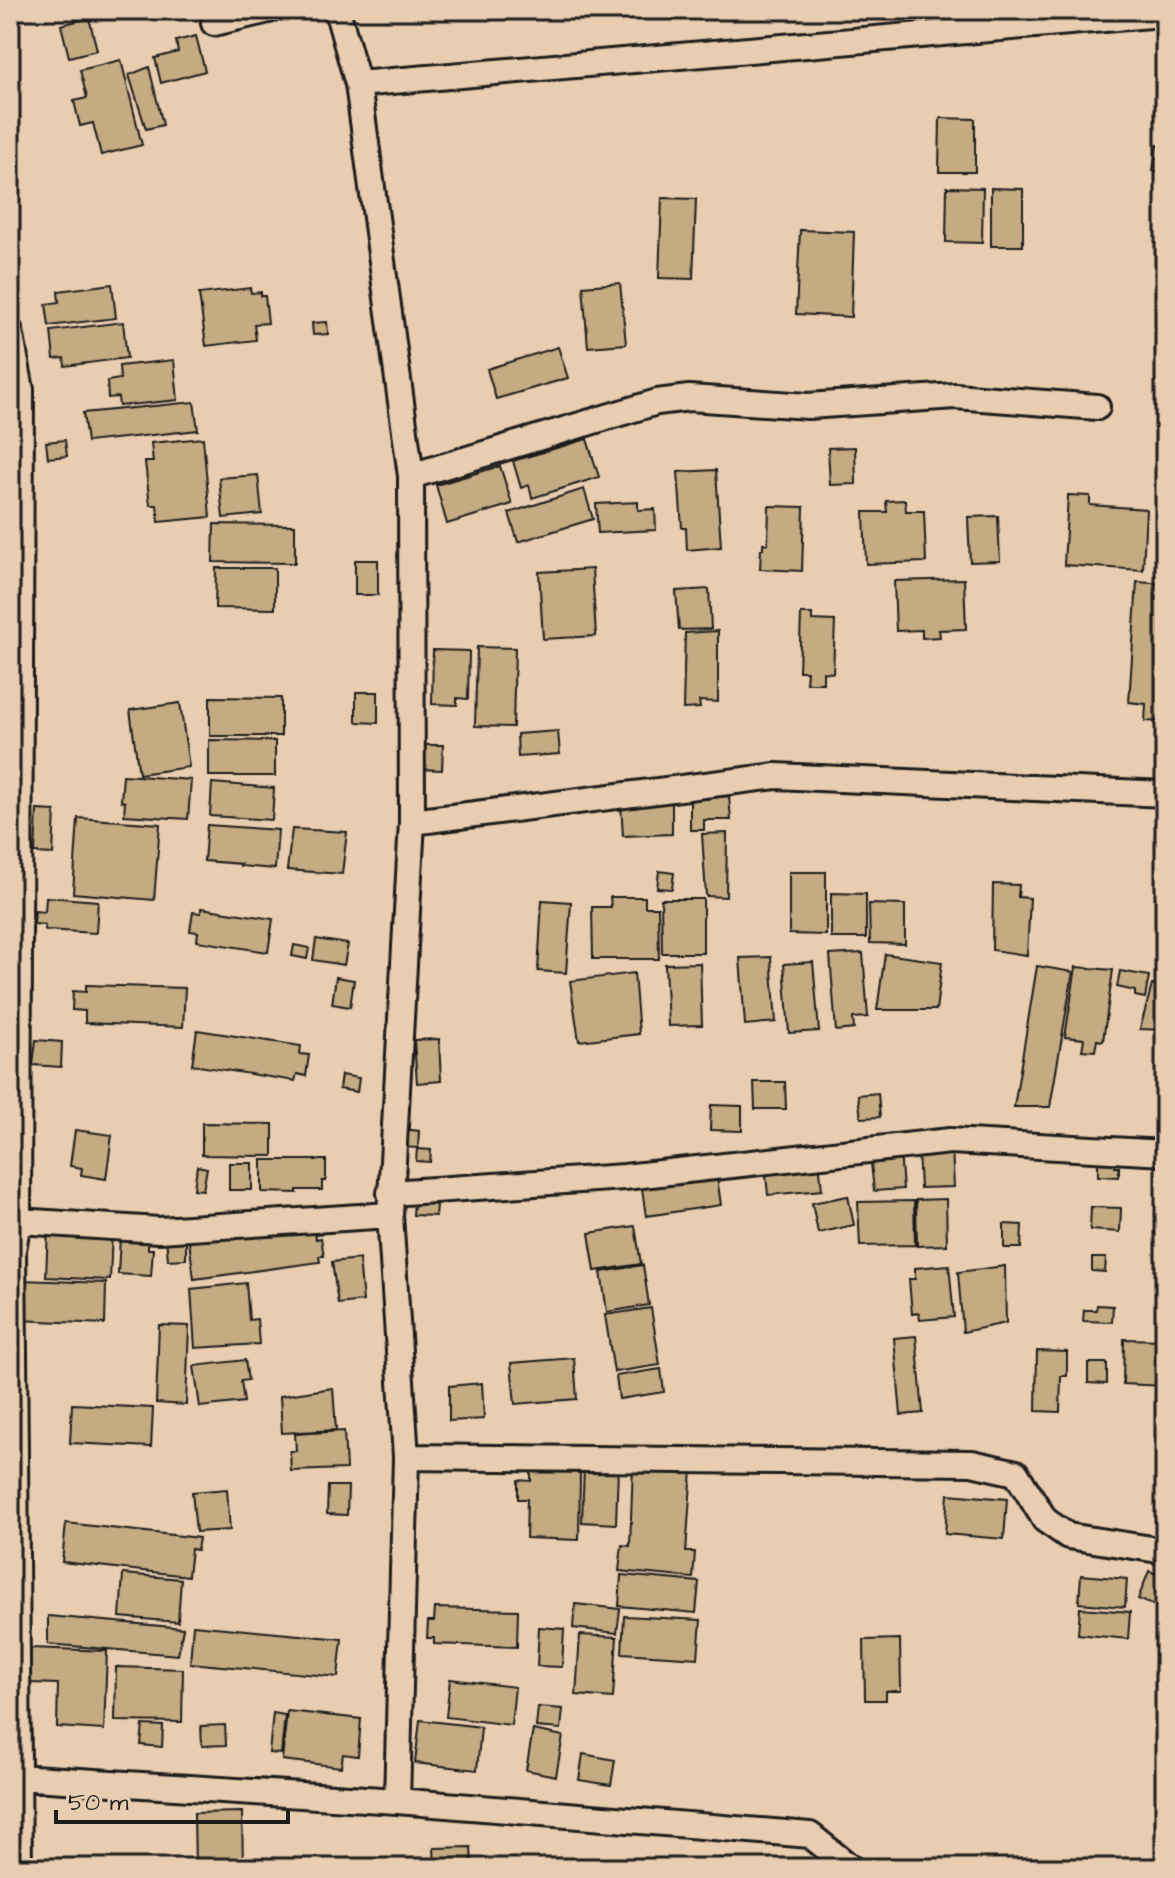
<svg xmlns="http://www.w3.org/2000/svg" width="1175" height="1878" font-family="'Architects Daughter',sans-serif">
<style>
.building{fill:#c5ab82;stroke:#1c1c1c;stroke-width:2}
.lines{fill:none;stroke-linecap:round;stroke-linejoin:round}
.street-casing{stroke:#1c1c1c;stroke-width:30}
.street{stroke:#e9cdb0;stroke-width:24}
</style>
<rect width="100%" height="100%" fill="#e9cdb0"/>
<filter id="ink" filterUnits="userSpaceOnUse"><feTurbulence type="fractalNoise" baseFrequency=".0125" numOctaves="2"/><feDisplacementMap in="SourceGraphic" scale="16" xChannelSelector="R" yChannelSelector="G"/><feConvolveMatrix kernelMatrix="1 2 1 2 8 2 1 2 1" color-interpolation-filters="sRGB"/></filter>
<g filter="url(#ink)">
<path class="building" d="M89 18 97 50 69 57 61 25Z
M196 36 205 71 161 83 155 58 178 52 176 41Z
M121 60 142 145 101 155 93 123 80 126 74 101 87 98 80 70Z
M149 67 163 125 146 129 129 75Z
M940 118 975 119V172H939Z
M1157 145 1165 146V173L1153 171Z
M947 187 983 188 982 243 946 242Z
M991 188 1023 189V246H991Z
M662 198 696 199 693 279 659 278Z
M800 230 854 232 851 317 796 314Z
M620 283 626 344 588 347 583 286Z
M112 284 116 318 49 326 46 304 59 302 58 291Z
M250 288 251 293 261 292V296H265L268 323 254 324 256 340 206 346 199 294Z
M123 322 127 358 65 366 64 358 54 359 51 331Z
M327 322 328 334 313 335 312 323Z
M558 347 568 378 496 399 487 369Z
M174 360 178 400 119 406 118 397 108 398 107 381 120 379 119 366Z
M194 402 198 430 87 442 83 413Z
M203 438 210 517 159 522 157 505H150L145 462H153L151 443Z
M587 439 599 477 532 498 529 485 521 488 513 461Z
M65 440 67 456 48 458 46 442Z
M855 447 856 484 830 485 828 448Z
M500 466 512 504 447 524 436 485Z
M716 470 721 547 687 550 686 528H682L678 472Z
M258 475 262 514 223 518 219 478Z
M584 489 593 519 518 542 509 513Z
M1068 495 1090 496V505L1146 509 1143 570 1064 565Z
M905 500 906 511H924L926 562 866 564 864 512H887L886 501Z
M638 502V510L655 509 656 530 598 533 596 504Z
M769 506 804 507 802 571 760 569 761 549H763V543L768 544Z
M998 516 1000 561 970 562 968 517Z
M214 524 295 525V563L213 562Z
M355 560H378V595H355Z
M216 568H275V609L215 608Z
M592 569 596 636 543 639 539 572Z
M964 579 966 629 939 630 940 637 922 638V630L896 631 894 581Z
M1137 582 1165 584 1164 722 1145 721 1146 704 1129 702Z
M709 589 711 629 679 630 676 591Z
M801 614H812V620L835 621 833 673 823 672V683H806L807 671H799Z
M718 631V702L699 701 700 708 683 709 685 633Z
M477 647 515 648 513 727 475 726Z
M433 650 469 651 468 699 457 698V705L432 704Z
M356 692H378V723L356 722Z
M210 697 281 698V736H210Z
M180 703 189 767 139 774 130 710Z
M558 731 560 754 518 757 517 734Z
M209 740 275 741V776H209Z
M419 745H443L442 770 418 769Z
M123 775 191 780 188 819 124 815 125 802 121 801Z
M212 783 274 788 272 820 210 816Z
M729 796 731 820H704V830H690V800Z
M672 798V834L623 836 621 804Z
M37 810 55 811 53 854 35 853Z
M78 818 160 824 154 900 73 893Z
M207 825 278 830 275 869 240 866 241 864 204 861Z
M292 829 347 832 342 874 287 870Z
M727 833 726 897 706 896 702 834Z
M659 871 674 873 672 889 657 888Z
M789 872H826V935L789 934Z
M993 884 1019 885 1018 897 1030 898 1027 955 992 950Z
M831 893 866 894V938H831Z
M46 897 98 901 96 933 45 930V925L34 924 35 911 45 912Z
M610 897H645V907H658L659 959H593L592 907H611Z
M661 899H703V953H662Z
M542 900 571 902 566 973 538 971Z
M869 904 905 905V944L870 943Z
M201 908 273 919 268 952 197 941 198 932 190 931 193 912 201 913Z
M316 939 348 944 344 965 313 960Z
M294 945 309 948 307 959 292 956Z
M863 953 868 1017 853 1018 854 1029 836 1031 830 955Z
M885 954 942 962 936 1010H877Z
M771 957 776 1022 745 1025 740 958Z
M813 962 819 1031 789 1033 784 964Z
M700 963 702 1025 668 1026 665 964Z
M1037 966 1073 972 1050 1107H1014Z
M1076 967 1113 970 1103 1041 1097 1040 1095 1051 1082 1050 1084 1039 1065 1037Z
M1120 971 1149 976 1145 998 1135 996V991L1117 987Z
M634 973 639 1034 579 1041 570 981Z
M336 977 354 980 350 1007 332 1004Z
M86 985 185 988 183 1027 85 1023V1011L72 1010 73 991 86 992Z
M1152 985 1165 986V1030L1140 1029Z
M197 1030 301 1046 300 1054 309 1055 306 1076 297 1074 295 1081 192 1065Z
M439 1039 441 1081 417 1083 414 1040Z
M36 1040 62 1042 61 1067 33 1065Z
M341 1075 359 1078 357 1092 339 1089Z
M754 1082H785L786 1109H755Z
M878 1093 880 1117 861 1118 858 1095Z
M711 1105 742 1106V1131L710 1130Z
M202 1123 273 1124V1156L202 1155Z
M403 1129 419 1131 418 1148 402 1147Z
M75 1130 112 1135 106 1179 81 1175 82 1168 70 1166Z
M952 1148 954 1187 920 1188 918 1150Z
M417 1149 431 1150 430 1162 416 1161Z
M900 1151 903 1189 874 1191 870 1154Z
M1098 1156 1114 1160 1115 1167H1119V1177L1098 1176Z
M262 1160H326V1181H322V1190H297V1193L262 1192Z
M819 1160 822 1190 768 1195 765 1164Z
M229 1163H252V1190H229Z
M197 1166 207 1168 203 1190 194 1189Z
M716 1170 721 1205 646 1216 641 1182Z
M848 1196 854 1225 818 1233 812 1203Z
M946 1199 947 1245 917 1246 916 1200Z
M914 1201 915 1245 860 1246 858 1202Z
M414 1203 436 1205 435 1216 413 1215Z
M1091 1207 1121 1208 1120 1232 1090 1230Z
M314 1224 316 1239 321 1238 324 1256H319L320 1262 194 1279 189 1241Z
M1004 1224 1022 1225 1021 1248H1004Z
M635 1226 641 1264 595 1271 589 1233Z
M48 1227 112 1231 110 1280 46 1277Z
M186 1236V1259L168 1260 166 1237Z
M120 1237 148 1238V1249H153L151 1276 118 1274Z
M1092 1258H1106L1105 1272 1092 1271Z
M359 1259 363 1301 338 1304 332 1262Z
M643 1265 649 1305 607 1312 601 1272Z
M949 1265 954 1317 920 1320 919 1313 912 1314 909 1279H915V1268Z
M1005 1266 1006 1323 963 1332 958 1272Z
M20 1280 106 1283 105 1324 19 1320Z
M246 1283 249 1320 257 1319 259 1344 195 1348 191 1289Z
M1097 1305 1113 1306 1112 1322 1083 1321 1084 1310H1096Z
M651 1308 660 1365 614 1372 605 1315Z
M159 1325 189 1326 186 1405 156 1403Z
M916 1336 923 1413 901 1415 894 1338Z
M1124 1339 1165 1340V1386L1123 1384Z
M1037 1351 1067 1352V1376H1061L1060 1412 1036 1411Z
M574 1358 577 1399 515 1404 511 1363Z
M245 1360 248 1380 241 1381 244 1402 200 1407 194 1366Z
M1088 1363H1107V1384L1088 1383Z
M661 1369 664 1392 619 1399 616 1376Z
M482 1383 484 1419 449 1421V1386Z
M333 1388 336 1430 282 1433 280 1396Z
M72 1404 153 1408 151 1447 70 1443Z
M344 1431 346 1469 291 1471 290 1451H296L295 1434Z
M531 1464 580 1471 579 1540 526 1538 527 1499H518V1480L531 1481Z
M633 1465 692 1469 686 1552H695L693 1578 619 1571 622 1545 630 1546Z
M584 1466 618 1468 616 1524 582 1522Z
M328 1486H348L347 1515 327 1514Z
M227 1489 230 1530 196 1532 192 1492Z
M948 1494 1007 1499 1004 1539 945 1534Z
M66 1523 199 1538 197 1550 191 1549 188 1576 62 1562Z
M1149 1571 1165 1577V1610L1138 1599Z
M123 1574 181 1579 178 1622 120 1617Z
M621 1575 699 1582 696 1613 619 1606Z
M1081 1575 1127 1579 1125 1607 1079 1603Z
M575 1604 620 1609 617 1633 573 1628Z
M435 1608 518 1610 517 1647 434 1644V1638H427L428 1621H434Z
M1080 1608 1130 1612 1128 1639 1078 1634Z
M48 1616 183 1628 178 1655 48 1644Z
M624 1616 701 1620 698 1658 622 1653Z
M193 1625 342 1639 338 1677 190 1663Z
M539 1627 564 1629 562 1667 537 1666Z
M580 1635 617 1637 613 1698 576 1695Z
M900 1639 901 1691H886V1700H865L864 1640Z
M31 1648 107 1651 104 1730 57 1727 58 1684 30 1683Z
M116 1667 183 1669 182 1722 115 1721Z
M450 1679 515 1687 511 1725 446 1717Z
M538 1707 563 1709 561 1729 536 1727Z
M287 1711 361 1719 358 1756 343 1754 341 1767 282 1760Z
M273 1713 285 1715 281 1754 269 1753Z
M420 1720 481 1727 477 1770 415 1763Z
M143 1725 163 1726 162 1747 141 1745Z
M225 1725 226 1745 202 1746 201 1726Z
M533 1730 563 1736 556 1776 526 1770Z
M583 1754 615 1760 611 1785 579 1780Z
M242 1812 243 1868H195L194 1813Z
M471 1847 472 1868H435L434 1848Z"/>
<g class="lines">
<g class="street-casing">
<path id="street" d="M214 23 269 10
M358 84 1162 14
M10 331 21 390 18 1221 13 1250 19 1868
M411 476 657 402 689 398 808 406 955 396 1097 407
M412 822 776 776 1165 794
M390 1193 624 1177 950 1141 1165 1153
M390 1215 406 1457 972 1463 1016 1473 1045 1520 1068 1536 1165 1551
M18 1221 159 1230 390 1215 412 822 411 476 358 84 337 10
M17 1777 397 1801 810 1835 851 1868
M397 1801 406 1457"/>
</g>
<use href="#street" class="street"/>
</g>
</g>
<rect width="1175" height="1878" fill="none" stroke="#e9cdb0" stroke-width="40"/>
<rect x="20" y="20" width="1135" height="1838" fill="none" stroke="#1c1c1c" stroke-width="3" filter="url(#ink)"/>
<path d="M56 1810v12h232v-12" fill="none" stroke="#1c1c1c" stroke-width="4"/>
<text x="68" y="1810" font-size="24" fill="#1c1c1c" stroke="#e9cdb0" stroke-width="6" paint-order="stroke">50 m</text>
</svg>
